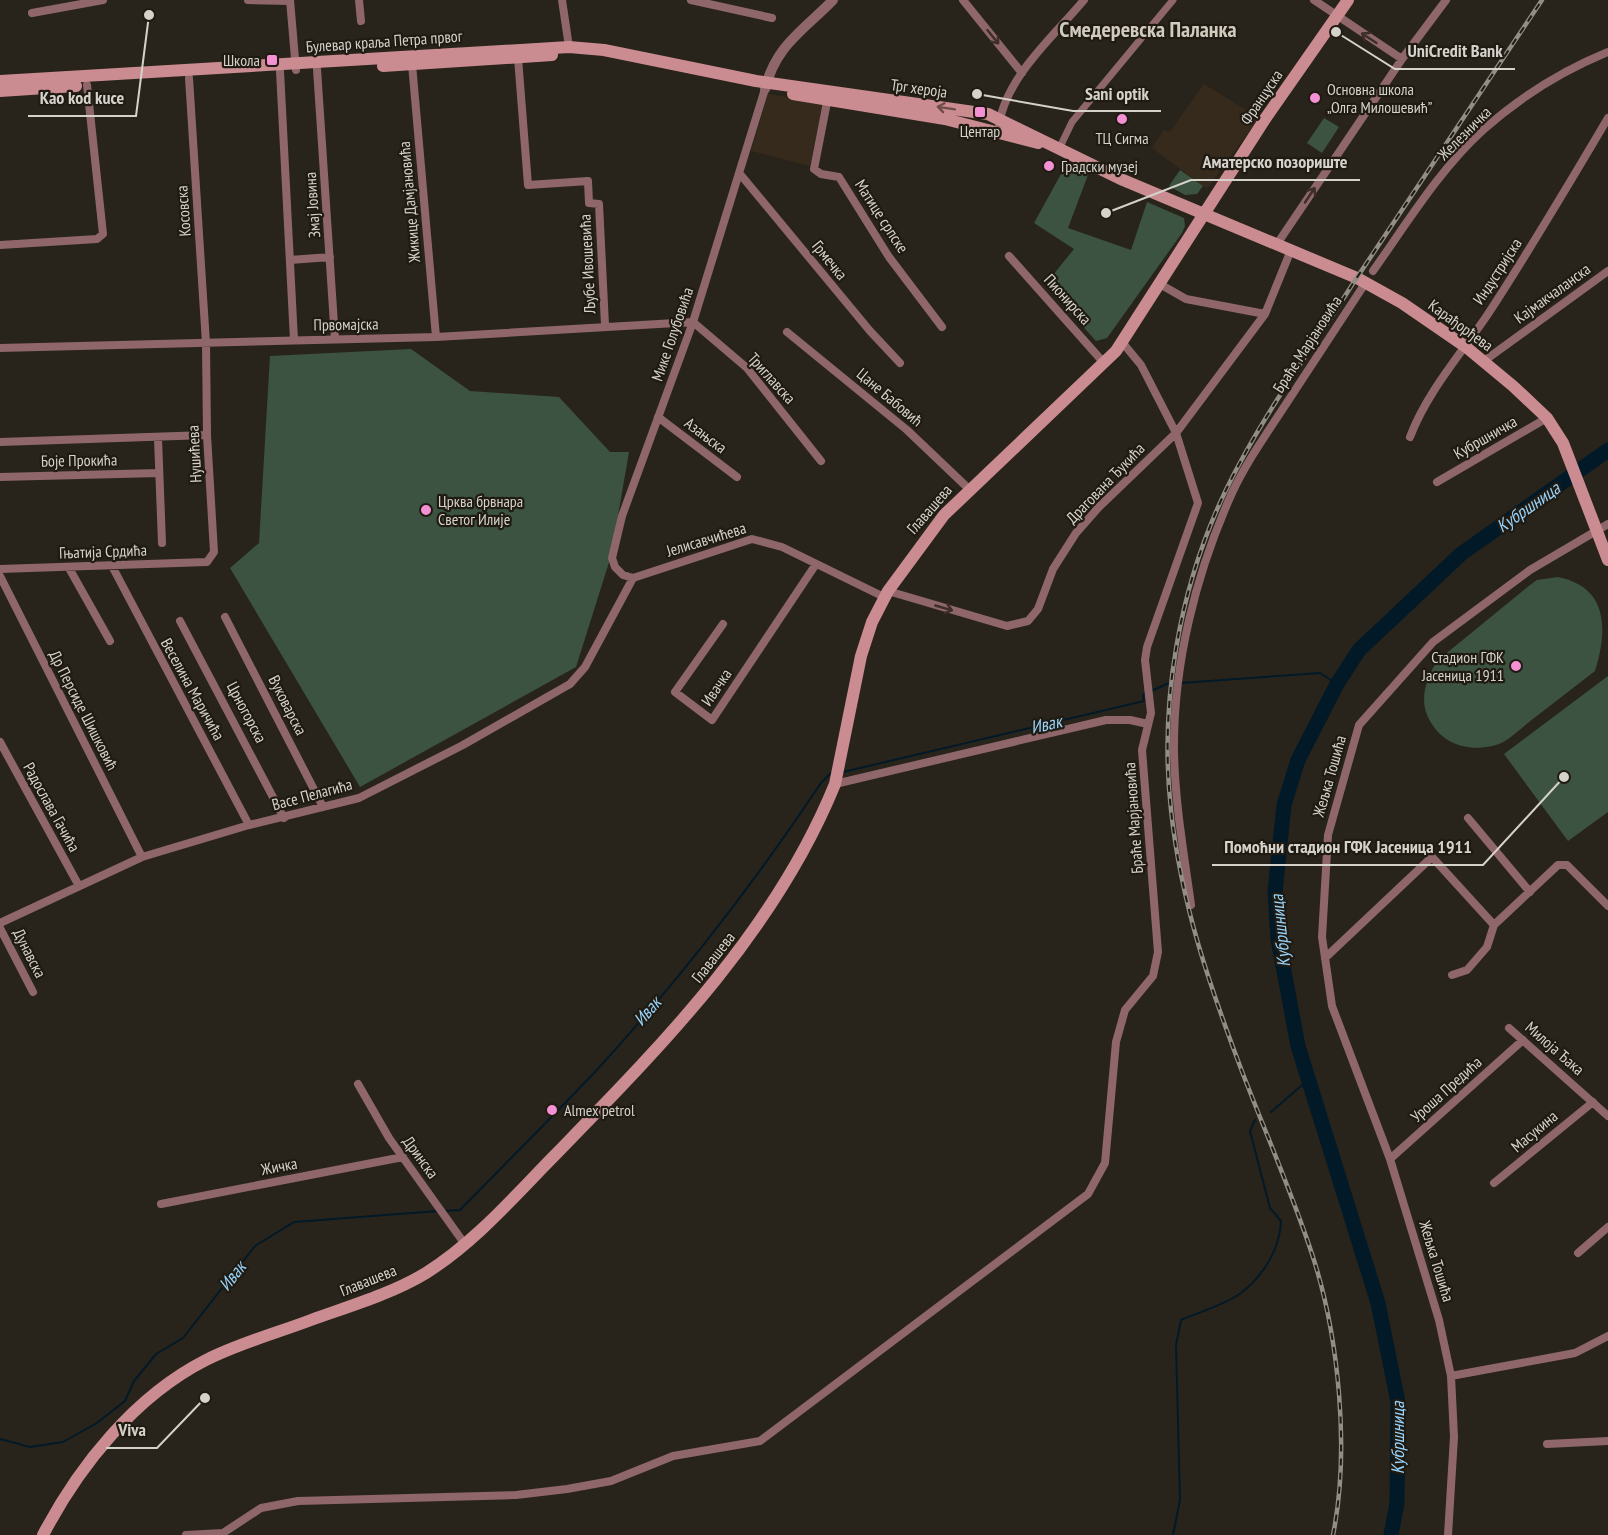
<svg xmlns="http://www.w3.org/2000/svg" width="1608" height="1535" font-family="'PT Sans Narrow',sans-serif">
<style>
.commercial{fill:#362a1c}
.green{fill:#3b5340}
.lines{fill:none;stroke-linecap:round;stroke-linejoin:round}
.stream{stroke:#021928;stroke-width:2}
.river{stroke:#021928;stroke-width:15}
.pedestrian{stroke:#8f676a;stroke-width:7}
.minor{stroke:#8f676a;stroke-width:8}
.tertiary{stroke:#8f676a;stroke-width:10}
.secondary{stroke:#cb8c91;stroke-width:12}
.rail-casing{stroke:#928e87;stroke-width:4.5}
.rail{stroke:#201b12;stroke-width:2;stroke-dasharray:7;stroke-linecap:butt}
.oneway{stroke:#3c2e28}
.oneway2{stroke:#6d4e4b}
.poi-dot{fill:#f491d4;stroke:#201b12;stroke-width:2}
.labels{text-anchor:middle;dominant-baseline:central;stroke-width:4.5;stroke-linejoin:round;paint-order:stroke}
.street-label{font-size:16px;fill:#d5d2cc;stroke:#201b12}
.poi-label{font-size:16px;fill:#d5d2cc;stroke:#201b12;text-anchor:start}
.water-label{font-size:18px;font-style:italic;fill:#98d4fc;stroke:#201b12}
.district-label{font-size:22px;font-weight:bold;fill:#d1cbbf;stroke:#201b12}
.leader{fill:none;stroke:#d5d2cc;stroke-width:2}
.callout-dot{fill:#d5d2cc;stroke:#201b12;stroke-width:2}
.callout-label{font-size:18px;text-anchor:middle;font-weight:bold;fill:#d5d2cc;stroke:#201b12;stroke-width:4.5;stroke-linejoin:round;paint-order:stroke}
</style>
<rect width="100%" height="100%" fill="#29241b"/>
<path class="commercial" d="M1204 84 1259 118 1207 189 1152 148 1164 130 1170 132Z
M768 94 823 103 810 166 751 151Z"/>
<path class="green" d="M1324 118 1339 127 1322 153 1307 143Z
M1066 165 1088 175 1068 228 1131 250 1147 202 1184 218 1185 226 1182 233 1107 338 1096 341 1045 285 1074 249 1034 223Z
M1180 170 1203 186 1197 194 1185 195 1169 186Z
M411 349 470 391 559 397 610 452H629L611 556 576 667 360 787 230 568 259 543 270 356Z
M1558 577C1608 587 1608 629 1595 671 1573 688 1551 705 1529 722 1520 729 1509 740 1499 744 1472 753 1444 746 1430 721 1418 701 1426 679 1437 661L1530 585 1537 580Z
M1608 676V812L1568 841 1504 754Z"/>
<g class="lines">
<path class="stream" d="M1151 691 1167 684 1320 673 1337 684
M843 772 1144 701 1143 695 1146 693
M1271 1112 1308 1080
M444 1211 460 1210C505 1164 550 1119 594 1073 677 983 753 885 821 783L831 773
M0 1439 30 1447 63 1442 97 1423 125 1401 134 1381 156 1354 183 1338 255 1246 294 1222 438 1211
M1173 1535 1180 1500 1176 1345 1181 1320C1199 1312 1225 1305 1241 1293 1263 1276 1280 1249 1281 1221L1270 1208 1250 1131 1255 1120"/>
<path class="river" d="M1391 1535 1397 1503 1398 1402 1378 1303 1298 1046 1278 939 1275 892 1284 805 1298 760 1337 684 1359 650 1461 554 1608 450"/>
<path class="pedestrian" d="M1059 149 1072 122 1173 0"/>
<path class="minor" d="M248 0 290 1
M290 0 296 70
M359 0 361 21
M562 0 569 47
M691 0 772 18
M963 0 1022 73
M1314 0 1402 59
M32 13 103 0
M518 58 528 185 588 181 589 203 599 204 605 325
M412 64 436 337
M317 69 335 339
M280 71 294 340
M828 97 814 169 821 174 839 177 889 257 942 327
M999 124C1007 76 1054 36 1084 0
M740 174 870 331 900 363
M1277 244 1402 59 1446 0
M0 245 97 239 103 234 87 85
M1009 256 1104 363
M290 260 330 257
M1373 271C1407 223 1440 169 1483 130 1519 98 1564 70 1608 52
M1158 283 1186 299 1265 314
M787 332 907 430 969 489
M0 348 436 337 693 322 747 368 821 461
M1484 361 1608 271
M658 417 737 477
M1410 437C1427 392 1461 354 1488 314 1530 250 1569 184 1608 118
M158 438 162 543
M0 442 207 435
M0 477 159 473
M1437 482 1547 418
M112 566 249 825
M69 568 110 641
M0 569 207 562 214 552 207 435 206 343 189 78
M0 576 142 857
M633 578 623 575 615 567 612 558 622 516 693 322 765 89
M633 578 752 539 782 547 884 597
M888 591 1007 626 1028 621 1038 609 1053 569 1076 533 1098 508 1176 433 1265 314 1291 250
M225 617 323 807
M180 621 284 818
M723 624 675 692 712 720 816 564
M0 742 79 886
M835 784 1106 720H1130L1148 724
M1468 818 1530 892
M1191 905C1184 854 1175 803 1174 752 1173 664 1196 573 1232 493 1247 461 1267 433 1286 404 1313 363 1339 323 1366 282
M0 923 142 857 249 825 359 798 463 745 570 684 585 667 633 578
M0 928 33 992
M1325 958 1432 857 1494 925
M1452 975 1467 970 1487 947 1494 925 1558 865H1567L1608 906
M1509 1028 1608 1116
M358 1084 389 1138 464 1243
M1390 1159 1523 1040
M1494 1183 1593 1102
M161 1204 403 1157
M1578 1253 1608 1227
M1451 1376 1575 1353 1608 1336
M1547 1444 1608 1441
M186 1535 223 1533 261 1508 298 1501 516 1495 567 1489 611 1481 673 1456 760 1441 1088 1194 1105 1163 1116 1042 1125 1010 1153 976 1158 952 1142 750 1151 713 1145 660 1147 647 1198 503 1176 433 1141 365 1122 342
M1448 1535 1454 1437 1451 1376 1439 1320 1390 1159 1332 1006 1322 937 1328 835 1359 725 1433 642 1530 570 1608 524"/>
<path class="tertiary" d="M765 89C776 45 803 31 833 0"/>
<path class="secondary" d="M383 66 552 55
M0 81 569 47 604 50 756 81 988 114 1123 180 1357 278 1402 303 1466 347 1513 386 1547 418 1563 443 1608 560
M0 91 76 86
M793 94 945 119 1038 143
M43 1535C79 1466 135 1396 206 1360 239 1343 277 1333 311 1320 350 1306 391 1294 426 1273 477 1241 517 1193 559 1151 666 1041 776 929 835 784L861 656 872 622 888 591 944 515 1116 351 1265 119 1348 0"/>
<g class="rail-casing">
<path id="rail" d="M1333 1535C1350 1451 1339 1336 1312 1254 1292 1193 1266 1134 1243 1074 1210 987 1181 904 1171 810 1159 704 1179 588 1225 492 1260 419 1309 353 1352 285 1415 190 1479 95 1542 0"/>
</g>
<use href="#rail" class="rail"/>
</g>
<defs><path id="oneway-shaft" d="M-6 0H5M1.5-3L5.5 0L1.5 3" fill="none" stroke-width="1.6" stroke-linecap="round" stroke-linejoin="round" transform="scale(1.5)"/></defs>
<g class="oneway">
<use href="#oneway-shaft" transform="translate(993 37) rotate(51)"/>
<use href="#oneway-shaft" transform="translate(1369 38) rotate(-147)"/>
<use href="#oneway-shaft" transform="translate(1310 195) rotate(-56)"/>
<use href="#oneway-shaft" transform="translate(944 608) rotate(16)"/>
</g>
<use class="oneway2" href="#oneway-shaft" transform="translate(946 108) rotate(-171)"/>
<g class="poi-dot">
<rect x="266" y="54" width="12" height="12" rx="3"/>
<circle cx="1315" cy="98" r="6"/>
<rect x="974" y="106" width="12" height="12" rx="3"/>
<circle cx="1122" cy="119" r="6"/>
<circle cx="1049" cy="166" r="6"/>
<circle cx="426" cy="510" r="6"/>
<circle cx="1516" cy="666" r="6"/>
<circle cx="552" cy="1110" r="6"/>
</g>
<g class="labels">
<g class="street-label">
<text transform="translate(384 41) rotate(-4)">Булевар краља Петра првог</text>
<text transform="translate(919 88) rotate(8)">Трг хероја</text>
<text transform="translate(1261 97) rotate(-56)">Француска</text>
<text transform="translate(1464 133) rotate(-45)">Железничка</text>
<text transform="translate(409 202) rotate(-95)">Жикице Дамјановића</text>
<text transform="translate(312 205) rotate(-94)">Змај Јовина</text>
<text transform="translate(183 211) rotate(-94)">Косовска</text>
<text transform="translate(882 216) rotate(57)">Матице српске</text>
<text transform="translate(830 260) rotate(51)">Грмечка</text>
<text transform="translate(587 264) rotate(-93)">Љубе Ивошевића</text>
<text transform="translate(1497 271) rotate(-57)">Индустријска</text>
<text transform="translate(1552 293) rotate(-36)">Кајмакчаланска</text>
<text transform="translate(1068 299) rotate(48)">Пионирска</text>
<text transform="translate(346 324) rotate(-1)">Првомајска</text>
<text transform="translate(1461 325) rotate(36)">Карађорђева</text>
<text transform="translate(672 334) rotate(-71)">Мике Голубовића</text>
<text transform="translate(1307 344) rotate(-57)">Браће Марјановића</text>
<text transform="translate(772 378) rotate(48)">Триглавска</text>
<text transform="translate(890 397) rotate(40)">Цане Бабовић</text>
<text transform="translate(706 435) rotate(37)">Азањска</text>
<text transform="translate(1485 437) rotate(-30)">Кубршничка</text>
<text transform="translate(194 454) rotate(-93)">Нушићева</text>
<text transform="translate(79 460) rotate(-1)">Боје Прокића</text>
<text transform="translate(1105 483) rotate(-46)">Драгована Ђукића</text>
<text transform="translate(929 509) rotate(-49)">Главашева</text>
<text transform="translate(706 539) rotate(-17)">Јелисавчићева</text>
<text transform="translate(103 551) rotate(-2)">Гњатија Срдића</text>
<text transform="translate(716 687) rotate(-56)">Ивачка</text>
<text transform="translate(193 689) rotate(61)">Веселина Маричића</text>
<text transform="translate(288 705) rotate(63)">Вуковарска</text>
<text transform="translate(84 710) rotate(63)">Др Персиде Шишковић</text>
<text transform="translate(247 712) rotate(62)">Црногорска</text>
<text transform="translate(1329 776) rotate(-74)">Жељка Тошића</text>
<text transform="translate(312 794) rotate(-15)">Васе Пелагића</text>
<text transform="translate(52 807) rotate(61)">Радослава Гачића</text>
<text transform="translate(1133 818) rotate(-94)">Браће Марјановића</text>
<text transform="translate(30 953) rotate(63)">Дунавска</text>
<text transform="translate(713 957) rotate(-52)">Главашева</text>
<text transform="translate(1555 1048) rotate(41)">Милоја Ђака</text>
<text transform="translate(1446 1089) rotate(-42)">Уроша Предића</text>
<text transform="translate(1534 1131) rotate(-40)">Масукина</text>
<text transform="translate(421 1157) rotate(54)">Дринска</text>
<text transform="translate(279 1166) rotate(-11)">Жичка</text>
<text transform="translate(1437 1261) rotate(73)">Жељка Тошића</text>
<text transform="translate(368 1280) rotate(-22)">Главашева</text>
</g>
<g class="poi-label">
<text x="260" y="60" text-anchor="end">Школа</text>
<text x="1327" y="89">Основна школа<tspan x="1327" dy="18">„Олга Милошевић”</tspan></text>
<text x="980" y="131" text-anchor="middle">Центар</text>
<text x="1122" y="138" text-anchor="middle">ТЦ Сигма</text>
<text x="1061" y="166">Градски музеј</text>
<text x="438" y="501">Црква брвнара<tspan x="438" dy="18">Светог Илије</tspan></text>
<text x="1504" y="657" text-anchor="end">Стадион ГФК<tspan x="1504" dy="18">Јасеница 1911</tspan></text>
<text x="564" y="1110">Almex petrol</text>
</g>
<g class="water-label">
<text transform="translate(1528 507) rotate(-35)">Кубршница</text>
<text transform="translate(1046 724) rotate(-13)">Ивак</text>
<text transform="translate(1280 931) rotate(-96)">Кубршница</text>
<text transform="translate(647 1011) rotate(-49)">Ивак</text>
<text transform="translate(232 1276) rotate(-52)">Ивак</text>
<text transform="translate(1397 1438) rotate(-90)">Кубршница</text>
</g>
<g class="district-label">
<text x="1148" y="29">Смедеревска Паланка</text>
</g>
</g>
<path class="leader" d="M1336 32L1395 69H1515M977 94L1073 111H1161M149 15L136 116H28M1106 213L1191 180H1360M1564 777L1483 865H1212M205 1398L157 1448H106"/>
<g class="callout-dot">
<circle cx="1336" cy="32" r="6"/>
<circle cx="977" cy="94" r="6"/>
<circle cx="149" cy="15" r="6"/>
<circle cx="1106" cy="213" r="6"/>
<circle cx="1564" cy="777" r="6"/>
<circle cx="205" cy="1398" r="6"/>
</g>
<g class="callout-label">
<text x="1455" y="57">UniCredit Bank</text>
<text x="1117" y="100">Sani optik</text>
<text x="82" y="104">Kao kod kuce</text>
<text x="1275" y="168">Аматерско позориште</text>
<text x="1348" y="853">Помоћни стадион ГФК Јасеница 1911</text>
<text x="132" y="1436">Viva</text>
</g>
</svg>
